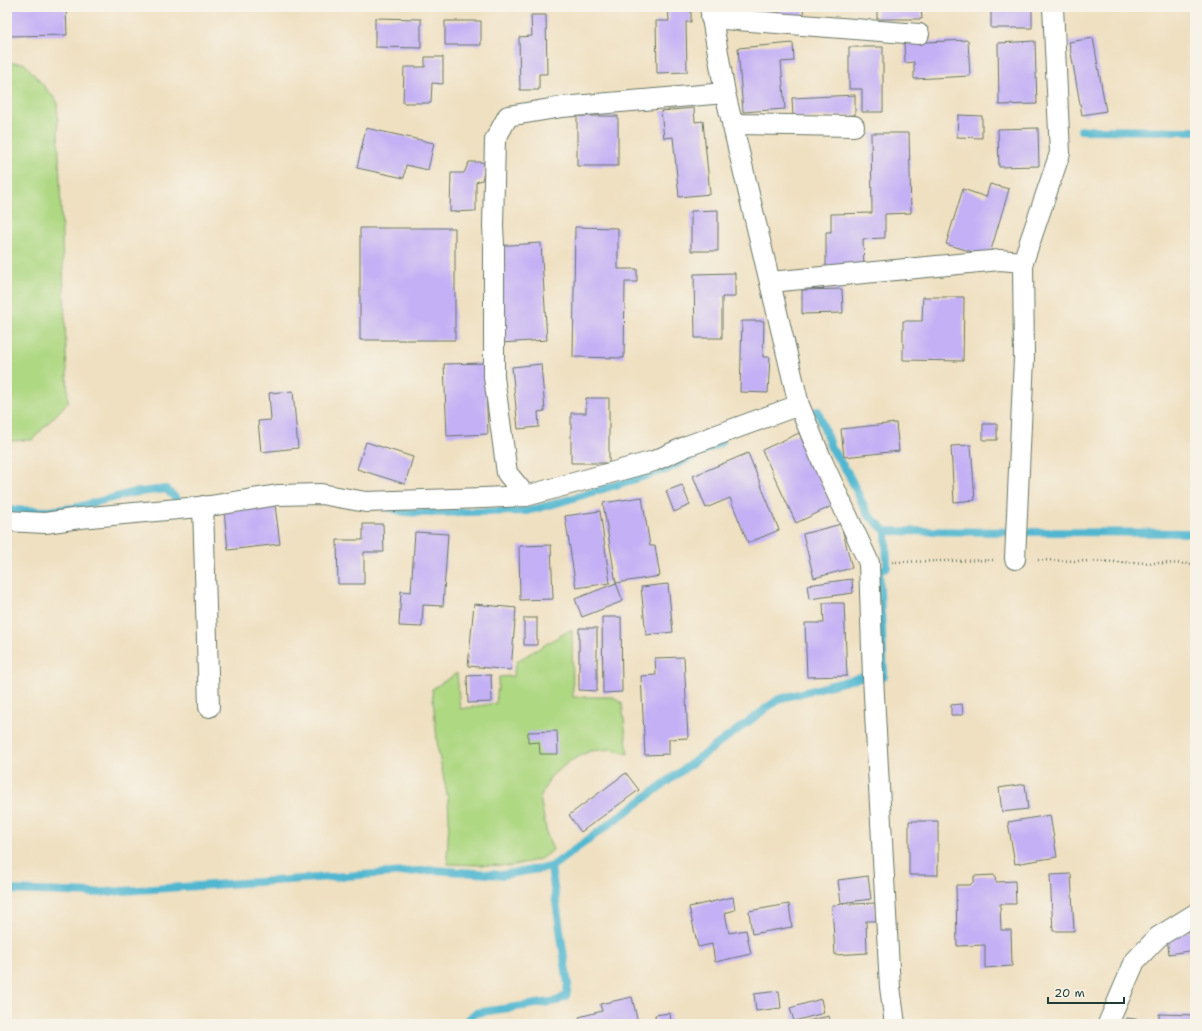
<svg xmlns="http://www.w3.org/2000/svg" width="1202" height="1031" font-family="'Shantell Sans',sans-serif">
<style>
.green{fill:#afd883;stroke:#678a5c}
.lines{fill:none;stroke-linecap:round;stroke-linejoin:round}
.stream{stroke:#51b7d0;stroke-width:8}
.building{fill:#c3b0f5}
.street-casing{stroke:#687665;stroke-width:22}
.path{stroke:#687665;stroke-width:2.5;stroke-dasharray:1 3;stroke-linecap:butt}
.street{stroke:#fff;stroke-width:20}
</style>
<rect width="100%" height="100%" fill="#f7f3e8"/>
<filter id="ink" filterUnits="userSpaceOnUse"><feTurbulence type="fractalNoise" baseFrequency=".025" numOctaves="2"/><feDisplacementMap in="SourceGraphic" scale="8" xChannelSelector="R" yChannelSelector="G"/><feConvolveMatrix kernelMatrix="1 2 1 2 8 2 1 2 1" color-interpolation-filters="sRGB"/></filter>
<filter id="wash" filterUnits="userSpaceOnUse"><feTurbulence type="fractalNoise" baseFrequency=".012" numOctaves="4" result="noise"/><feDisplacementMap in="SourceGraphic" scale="16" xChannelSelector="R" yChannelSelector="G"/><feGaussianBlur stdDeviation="0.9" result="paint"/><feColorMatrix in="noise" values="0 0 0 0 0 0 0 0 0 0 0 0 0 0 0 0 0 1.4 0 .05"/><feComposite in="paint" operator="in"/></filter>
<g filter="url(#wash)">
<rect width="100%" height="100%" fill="#efe0c1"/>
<path class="green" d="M7 63H24L57 101 68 402 32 440 7 441Z
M572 629 573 697H613L622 703 628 754 611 749 590 751 570 761 551 776 540 797 547 835 553 850 540 859 511 866 448 864 447 857 449 819 448 799 438 750 432 689 457 673 460 709 496 703 499 677 513 676 517 661Z"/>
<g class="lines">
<path class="stream" d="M1081 130 1195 131
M802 415 818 411 831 448 848 473 868 515 886 531
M390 508 404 512 422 513 527 511 554 504 668 469 722 442
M7 510 49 511 74 508 131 493 166 489 185 507
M7 890 94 893 434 870 502 875 551 867 779 699 862 677 884 676 879 571 887 567 886 531 1195 533
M468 1024V1020L475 1013 557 1001 566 996 568 985 551 867"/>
</g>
<g id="blocks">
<path class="building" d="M7 7H66L67 35 7 36Z
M668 7H691V22H686L687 72 657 73 656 21H669Z
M779 7H803L804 19H779Z
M877 7H921L922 19H877Z
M991 7H1032V28H991Z
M531 15H546L547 74H539V90H520L519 37 532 36Z
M375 18 421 19V48L375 47Z
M445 21H481V45H445Z
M1093 38 1106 111 1082 115 1069 42Z
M968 40 970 76 914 79V62L905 63 904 43Z
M1035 41 1037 104 999 105 998 43Z
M793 43 794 61 781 62 785 109 743 112 738 48Z
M849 47H883V112H862V89H849Z
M425 57H443V84L432 83 431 103H403L404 67H425Z
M855 95V115L793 118 792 98Z
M694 108 695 122 703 121 710 194 679 197 673 137 664 138 661 111Z
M958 115 982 116V138L957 137Z
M577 116H618V166H577Z
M366 128 434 143 428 170 406 165 404 178 357 168Z
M1038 128 1039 166 999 167 998 129Z
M871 133H909L911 213 885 214V238L863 239 864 268H826V232H831V214L872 213Z
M469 162H483L485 169 482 180 476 182V211L450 212 451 173H464Z
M990 184 1009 189 989 257 946 244 963 189 986 197Z
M718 210V251H691V211Z
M575 227 618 228V269H637V282H625L624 358 573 357Z
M360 228H455V340H360Z
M541 243 547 340 501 343 494 246Z
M735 273V297H722V338H695L694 274Z
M842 289 843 313 802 314V290Z
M923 297H964L963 361 903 360V321H922Z
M742 321H764L763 357H770L768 393 740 392Z
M485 363 488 434 447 436 444 364Z
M541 364 545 411 538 412 539 427 518 429 512 367Z
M293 391 298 448 261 452 258 421 271 420 269 393Z
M586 398H609V463H571V413H586Z
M896 423 899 451 844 457 841 429Z
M983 424H997V440H983Z
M799 433 832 506 796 523 762 450Z
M366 442 413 457 405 484 357 469Z
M971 445 975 500 954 502 951 446Z
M748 453 779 530 748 543 730 498 706 508 693 476Z
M682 485 690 505 674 512 666 491Z
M642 497 650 546H655L660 576 616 583 603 503Z
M275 505 280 544 228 550 224 511Z
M600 511 610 583 576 588 565 516Z
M363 524H383L384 552H364V584H338L337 540H363Z
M841 524 852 568 814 578 803 534Z
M415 532 448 534 443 606 423 605 422 627 399 626 401 591 411 592Z
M551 545 553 599 520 600 519 546Z
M852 579 853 593 809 599 807 585Z
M616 583 623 601 582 617 575 599Z
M668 584 673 632 646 635 641 587Z
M823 603H844L847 676 807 677 805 623H824Z
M474 604 516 608 511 670 468 666Z
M602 617H621L622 692 603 693Z
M524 618H537V645H524Z
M579 628H597V691L579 690Z
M684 657 688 738 669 739V754L645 755 641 676 656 675 655 658Z
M491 675 492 702 468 703 467 676Z
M962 704 963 715H951V705Z
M557 731 558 754H540L539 742 528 743V732Z
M626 773 639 790 581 832 569 815Z
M1025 784 1028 809 1002 812 999 788Z
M1050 815 1057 857 1015 864 1008 822Z
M909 821H938V875H909Z
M1071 874 1074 931H1053L1050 875Z
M995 875 996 882 1015 881 1016 904H1000L1001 930H1011L1012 966 985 968V945L957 946 956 885H970L974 881V876Z
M868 876 871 899 841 903 838 880Z
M733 897 735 910 725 913 729 933 746 930 751 954 715 962 712 944 698 947 689 907Z
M875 903 876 921H866L867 953 835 955 832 905Z
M789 904 792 927 752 934 749 911Z
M1195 929V950L1169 954 1167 938Z
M779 991 781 1008 756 1011 754 994Z
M632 997 638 1023 581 1024 579 1017 602 1011 600 1004Z
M821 999 824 1013 794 1021 790 1008Z
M670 1013 671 1024H656L655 1015Z
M1159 1014 1195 1015V1024H1159Z
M829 1016 831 1024H799V1023Z
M1127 1018 1151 1021V1024H1126Z"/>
</g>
</g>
<g filter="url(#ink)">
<use href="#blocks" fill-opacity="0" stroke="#687665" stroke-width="1"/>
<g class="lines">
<g class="street-casing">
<path id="street" d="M710 7 725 93 799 405 823 463 869 563 873 677 890 987 895 1024
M711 18 919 34
M732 124 854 126
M770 282 1000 260 1023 262
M526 496 507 473 494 377V246L493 226 495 140 508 116 562 107 725 93
M203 506 209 707
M7 521 45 523 80 518 210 506 278 495 321 494 366 502 483 498 526 496 654 461 687 446 799 405
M1015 559 1024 358 1023 262 1060 153 1053 7
M1108 1024 1135 961 1158 937 1195 914"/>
</g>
<path class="path" d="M1038 560 1195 564
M892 562 993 560"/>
<use href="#street" class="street"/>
</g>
</g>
<rect width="1202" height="1031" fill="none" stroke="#f7f3e8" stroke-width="24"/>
<path d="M1048 997v6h76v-6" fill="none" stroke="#1f3d34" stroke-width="2"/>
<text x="1054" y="997" font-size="12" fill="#1f3d34" stroke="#f7f3e8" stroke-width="3" paint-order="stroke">20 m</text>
</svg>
